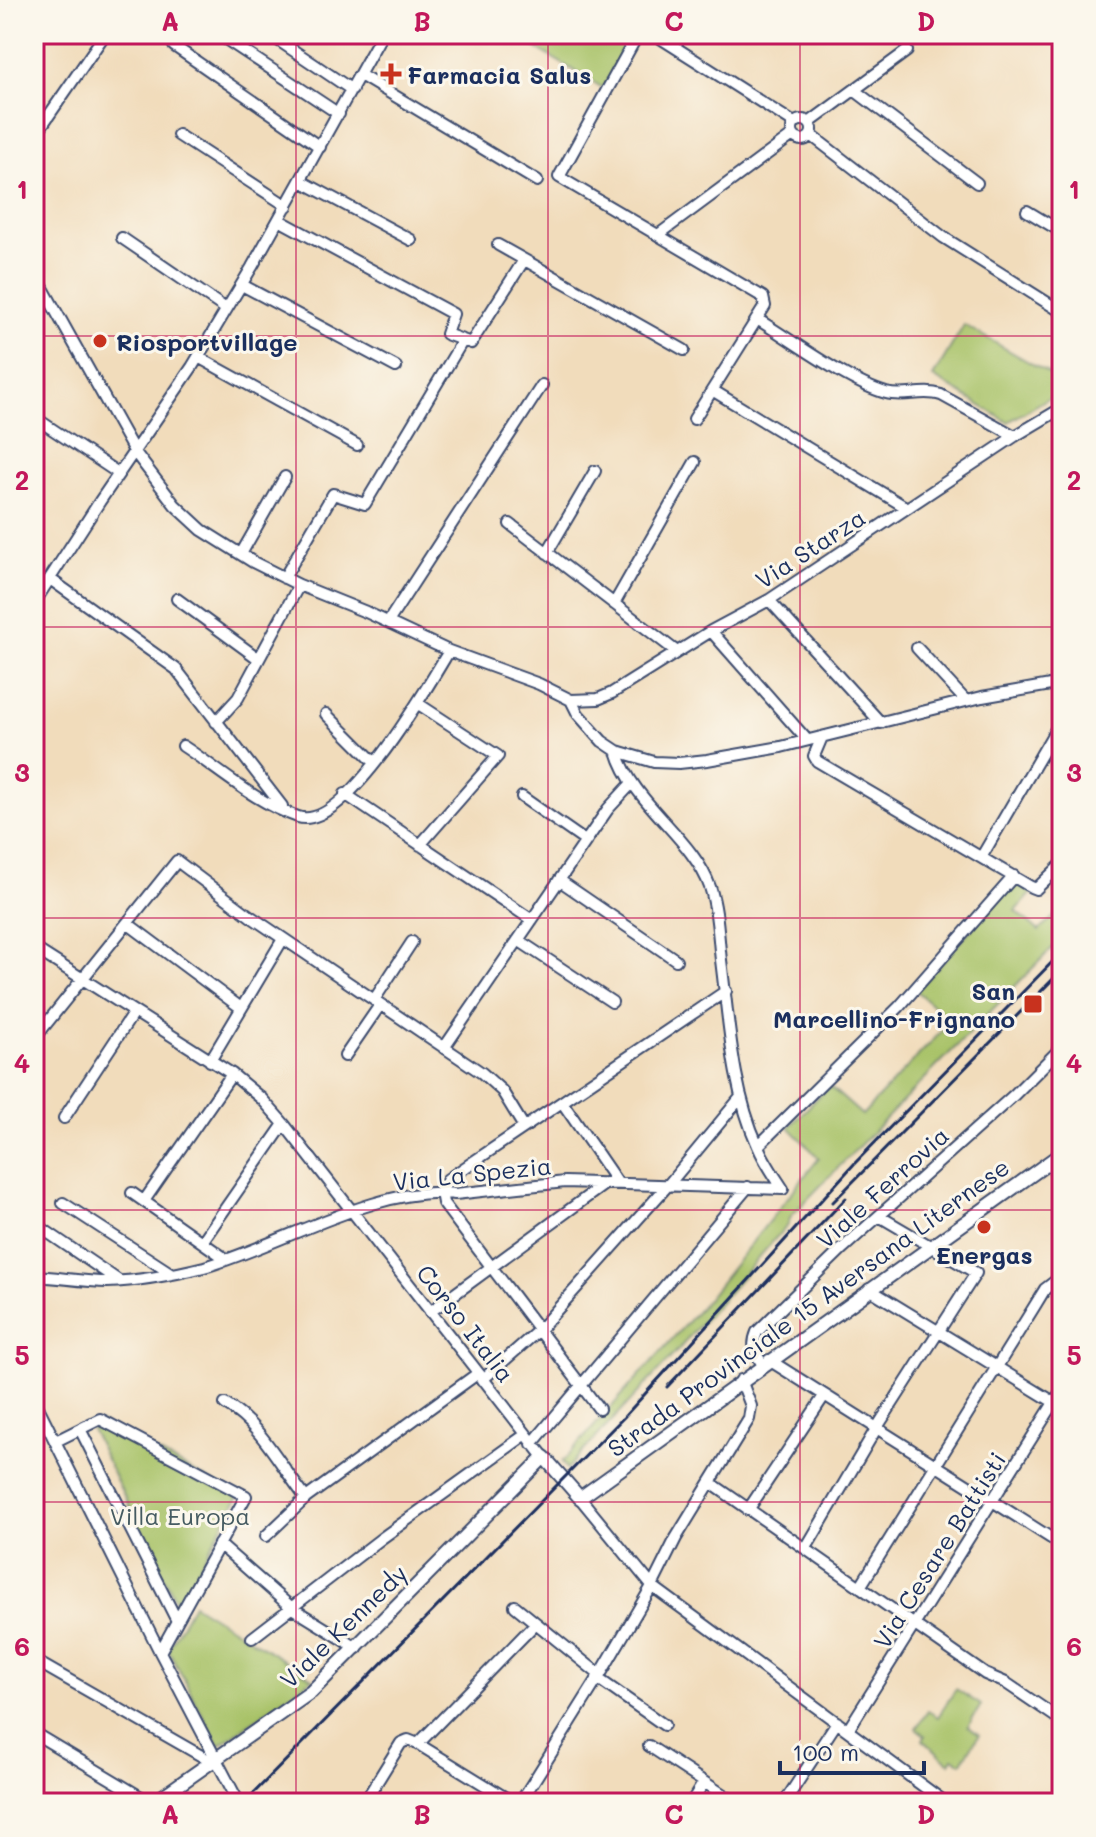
<svg xmlns="http://www.w3.org/2000/svg" width="1096" height="1837" font-family="Mali,sans-serif">
<style>
.green{fill:#a8c268;stroke:#627863;stroke-width:2}
.lines{fill:none;stroke-linecap:round;stroke-linejoin:round}
.minor-casing{stroke:#3b496c;stroke-width:14}
.major-casing{stroke:#3b496c;stroke-width:16}
.minor{stroke:#fff;stroke-width:10}
.major{stroke:#fff;stroke-width:12}
.rail{stroke:#1b2f5e;stroke-width:3}
.grid{fill:none;stroke:#c2185b;stroke-width:2;stroke-opacity:0.55}
.poi-dot{fill:#c8321e;stroke:#fbf7ec;stroke-width:3}
.labels{text-anchor:middle;dominant-baseline:central;stroke-width:6;stroke-linejoin:round;paint-order:stroke}
.poi-label{font-size:24px;font-weight:bold;fill:#1b2f5e;stroke:#fbf7ec;text-anchor:start}
.street-label{font-size:24px;fill:#1b2f5e;stroke:#fbf7ec}
.park-label{font-size:24px;fill:#455b61;stroke:#fbf7ec}
.neatline{fill:none;stroke:#c2185b;stroke-width:3}
.grid-label{font-size:26px;text-anchor:middle;font-weight:bold;fill:#c2185b}
</style>
<rect width="100%" height="100%" fill="#fbf7ec"/>
<filter id="ink" filterUnits="userSpaceOnUse"><feTurbulence type="fractalNoise" baseFrequency=".0125" numOctaves="2"/><feDisplacementMap in="SourceGraphic" scale="16" xChannelSelector="R" yChannelSelector="G"/><feConvolveMatrix kernelMatrix="1 2 1 2 8 2 1 2 1" color-interpolation-filters="sRGB"/></filter>
<filter id="wash" filterUnits="userSpaceOnUse"><feTurbulence type="fractalNoise" baseFrequency=".006" numOctaves="4" result="noise"/><feDisplacementMap in="SourceGraphic" scale="32" xChannelSelector="R" yChannelSelector="G"/><feGaussianBlur stdDeviation="1.8" result="paint"/><feColorMatrix in="noise" values="0 0 0 0 0 0 0 0 0 0 0 0 0 0 0 0 0 1.4 0 .05"/><feComposite in="paint" operator="in"/></filter>
<g filter="url(#wash)">
<rect width="100%" height="100%" fill="#f1dcbb"/>
<path class="green" d="M513 34H633L603 88Z
M964 325 1062 381V390L1008 422 933 377Z
M1013 882 1032 893 1016 911 1039 931 1062 909V938L791 1216 788 1224 677 1351 567 1469 562 1462 700 1308 819 1158 789 1127 829 1086 862 1115 951 1021 916 991Z
M101 1423 239 1496 178 1605 91 1429Z
M193 1604 313 1678 219 1746 168 1649Z
M956 1689 981 1705 968 1726 979 1735 961 1763 953 1758 950 1763 923 1740 925 1735 916 1728 928 1711 938 1717Z"/>
</g>
<g filter="url(#ink)">
<g class="lines">
<g class="minor-casing">
<path id="minor" d="M218 34 339 114
M269 34 352 90
M638 34 559 177 763 297 765 306 694 419
M654 34 794 123
M174 46 320 147
M360 75 537 181
M854 90 977 183
M792 130a10 10 0 1 1 20 0a10 10 0 1 1-20 0Z
M809 123 907 51
M178 135 287 206
M811 135 943 237 1062 312
M34 137 105 34
M301 181 411 240
M1027 211 1062 232
M279 220 453 314 446 334 471 343 524 260
M658 235 793 135
M122 238 226 309
M498 245 684 350
M34 272 134 451 175 505 202 530 253 562 299 585 366 612 449 651 539 684 571 700 578 714 602 741 617 751 654 762 679 763 707 760 781 747 982 697 1062 683
M242 285 396 367
M757 319C793 341 848 382 886 393 905 398 923 389 941 395L1015 436
M198 357 357 445
M712 390 907 508
M34 417 118 473
M510 524 677 652
M547 553 595 471
M241 554 285 477
M284 578 333 494 365 504 463 340
M50 579 176 669 282 806
M177 599 259 659
M769 600 881 723
M34 603 100 501 192 367 252 267 382 34
M614 604 695 462
M388 622 542 385
M711 631 807 740
M917 648 965 700
M571 700 598 699 612 693 711 631 769 600 1015 436 1062 408
M417 703 498 756 420 845
M326 714 375 763
M216 722 238 698 299 585
M822 737 814 756 817 761 1031 887 1036 889 1062 864
M183 746C220 770 256 803 298 817 345 832 428 686 449 651
M617 751C632 803 693 838 710 887 718 911 718 936 721 960 729 1022 732 1089 758 1146 764 1161 774 1175 783 1189
M345 794 532 920
M522 797 585 841
M982 856 1062 719
M559 880 676 960
M127 923 241 1008
M518 940 612 1002
M34 948 232 1074 262 1099 284 1124 544 1457
M374 1000 412 942
M34 1039 177 861 250 916 482 1073 502 1091 524 1127
M444 1048 608 809 632 783
M345 1056 380 1005
M210 1061 283 939
M562 1102 617 1182
M64 1118 134 1012
M758 1146 899 1007 1014 876
M132 1193 226 1259
M144 1201 232 1074
M63 1203 172 1274
M34 1223 119 1281
M202 1242 284 1124
M34 1276C58 1277 83 1282 107 1282 140 1281 172 1275 204 1267 277 1247 382 1183 455 1194L565 1182 783 1189
M869 1289 1062 1407
M430 1312 606 1183
M769 1360 1062 1545
M763 1365C755 1353 751 1346 757 1332L843 1248 1014 1095 1062 1047
M482 1380 539 1330 669 1184 741 1097
M34 1399 160 1652 239 1803
M225 1404C262 1426 279 1464 306 1498
M599 1409 443 1203 441 1192 448 1179 726 991
M80 1429 177 1621
M56 1441 100 1419 246 1496 160 1652
M532 1444 748 1187
M711 1483 985 1674 1006 1683 1062 1721
M580 1498 652 1586 946 1803
M748 1510 824 1396
M266 1536 306 1498 477 1374
M219 1544 292 1608 357 1648
M806 1548 876 1429 976 1273 879 1216
M860 1587 1034 1307 1045 1289 1062 1276
M515 1606 600 1675
M252 1638 382 1538 525 1435
M34 1660 212 1762
M597 1678 664 1725
M848 1730 1062 1390
M34 1733 151 1803
M418 1744 535 1624
M649 1746 736 1803
M34 1800 39 1803
M364 1803 401 1743 408 1740 418 1744 514 1803
M520 1803 600 1675 652 1586 676 1538 749 1419 751 1406 741 1380
M691 1803 704 1782
M784 1803 837 1722"/>
</g>
<g class="major-casing">
<path id="major" d="M153 1803 311 1692 544 1457 580 1498 1062 1153"/>
</g>
<use href="#minor" class="minor"/>
<use href="#major" class="major"/>
<path class="rail" d="M833 1202 1062 970
M667 1387 846 1198
M244 1803 624 1417 855 1163 1062 952"/>
</g>
</g>
<path class="grid" d="M296 34V1803M548 34V1803M800 34V1803M34 336H1062M34 627H1062M34 918H1062M34 1210H1062M34 1502H1062"/>
<g class="poi-dot">
<path d="M387 62h8v8h8v8h-8v8h-8v-8h-8v-8h8z"/>
<circle cx="100" cy="341" r="8"/>
<rect x="1023" y="994" width="20" height="20" rx="4"/>
<circle cx="984" cy="1227" r="8"/>
</g>
<g class="labels">
<g class="poi-label">
<text x="407" y="74">Farmacia Salus</text>
<text x="116" y="341">Riosportvillage</text>
<text x="1015" y="990" text-anchor="end">San<tspan x="1015" dy="28">Marcellino-Frignano</tspan></text>
<text x="984" y="1254" text-anchor="middle">Energas</text>
</g>
<g class="street-label">
<text transform="translate(810 548) rotate(-33)">Via Starza</text>
<text transform="translate(472 1173) rotate(-6)">Via La Spezia</text>
<text transform="translate(882 1187) rotate(-42)">Viale Ferrovia</text>
<text transform="translate(808 1307) rotate(-36)">Strada Provinciale 15 Aversana Liternese</text>
<text transform="translate(466 1323) rotate(52)">Corso Italia</text>
<text transform="translate(939 1550) rotate(-58)">Via Cesare Battisti</text>
<text transform="translate(343 1626) rotate(-44)">Viale Kennedy</text>
</g>
<g class="park-label">
<text x="180" y="1515">Villa Europa</text>
</g>
</g>
<rect width="1096" height="1837" fill="none" stroke="#fbf7ec" stroke-width="88"/>
<path d="M780 1761v12h144v-12" fill="none" stroke="#1b2f5e" stroke-width="4"/>
<text x="792" y="1761" font-size="24" fill="#1b2f5e" stroke="#fbf7ec" stroke-width="6" paint-order="stroke">100 m</text>
<rect x="44" y="44" width="1008" height="1749" class="neatline"/>
<g class="grid-label">
<text x="170" y="31">A</text>
<text x="422" y="31">B</text>
<text x="674" y="31">C</text>
<text x="926" y="31">D</text>
<text x="22" y="199">1</text>
<text x="1074" y="199">1</text>
<text x="22" y="490">2</text>
<text x="1074" y="490">2</text>
<text x="22" y="782">3</text>
<text x="1074" y="782">3</text>
<text x="22" y="1073">4</text>
<text x="1074" y="1073">4</text>
<text x="22" y="1365">5</text>
<text x="1074" y="1365">5</text>
<text x="22" y="1656">6</text>
<text x="1074" y="1656">6</text>
<text x="170" y="1824">A</text>
<text x="422" y="1824">B</text>
<text x="674" y="1824">C</text>
<text x="926" y="1824">D</text>
</g>
</svg>
